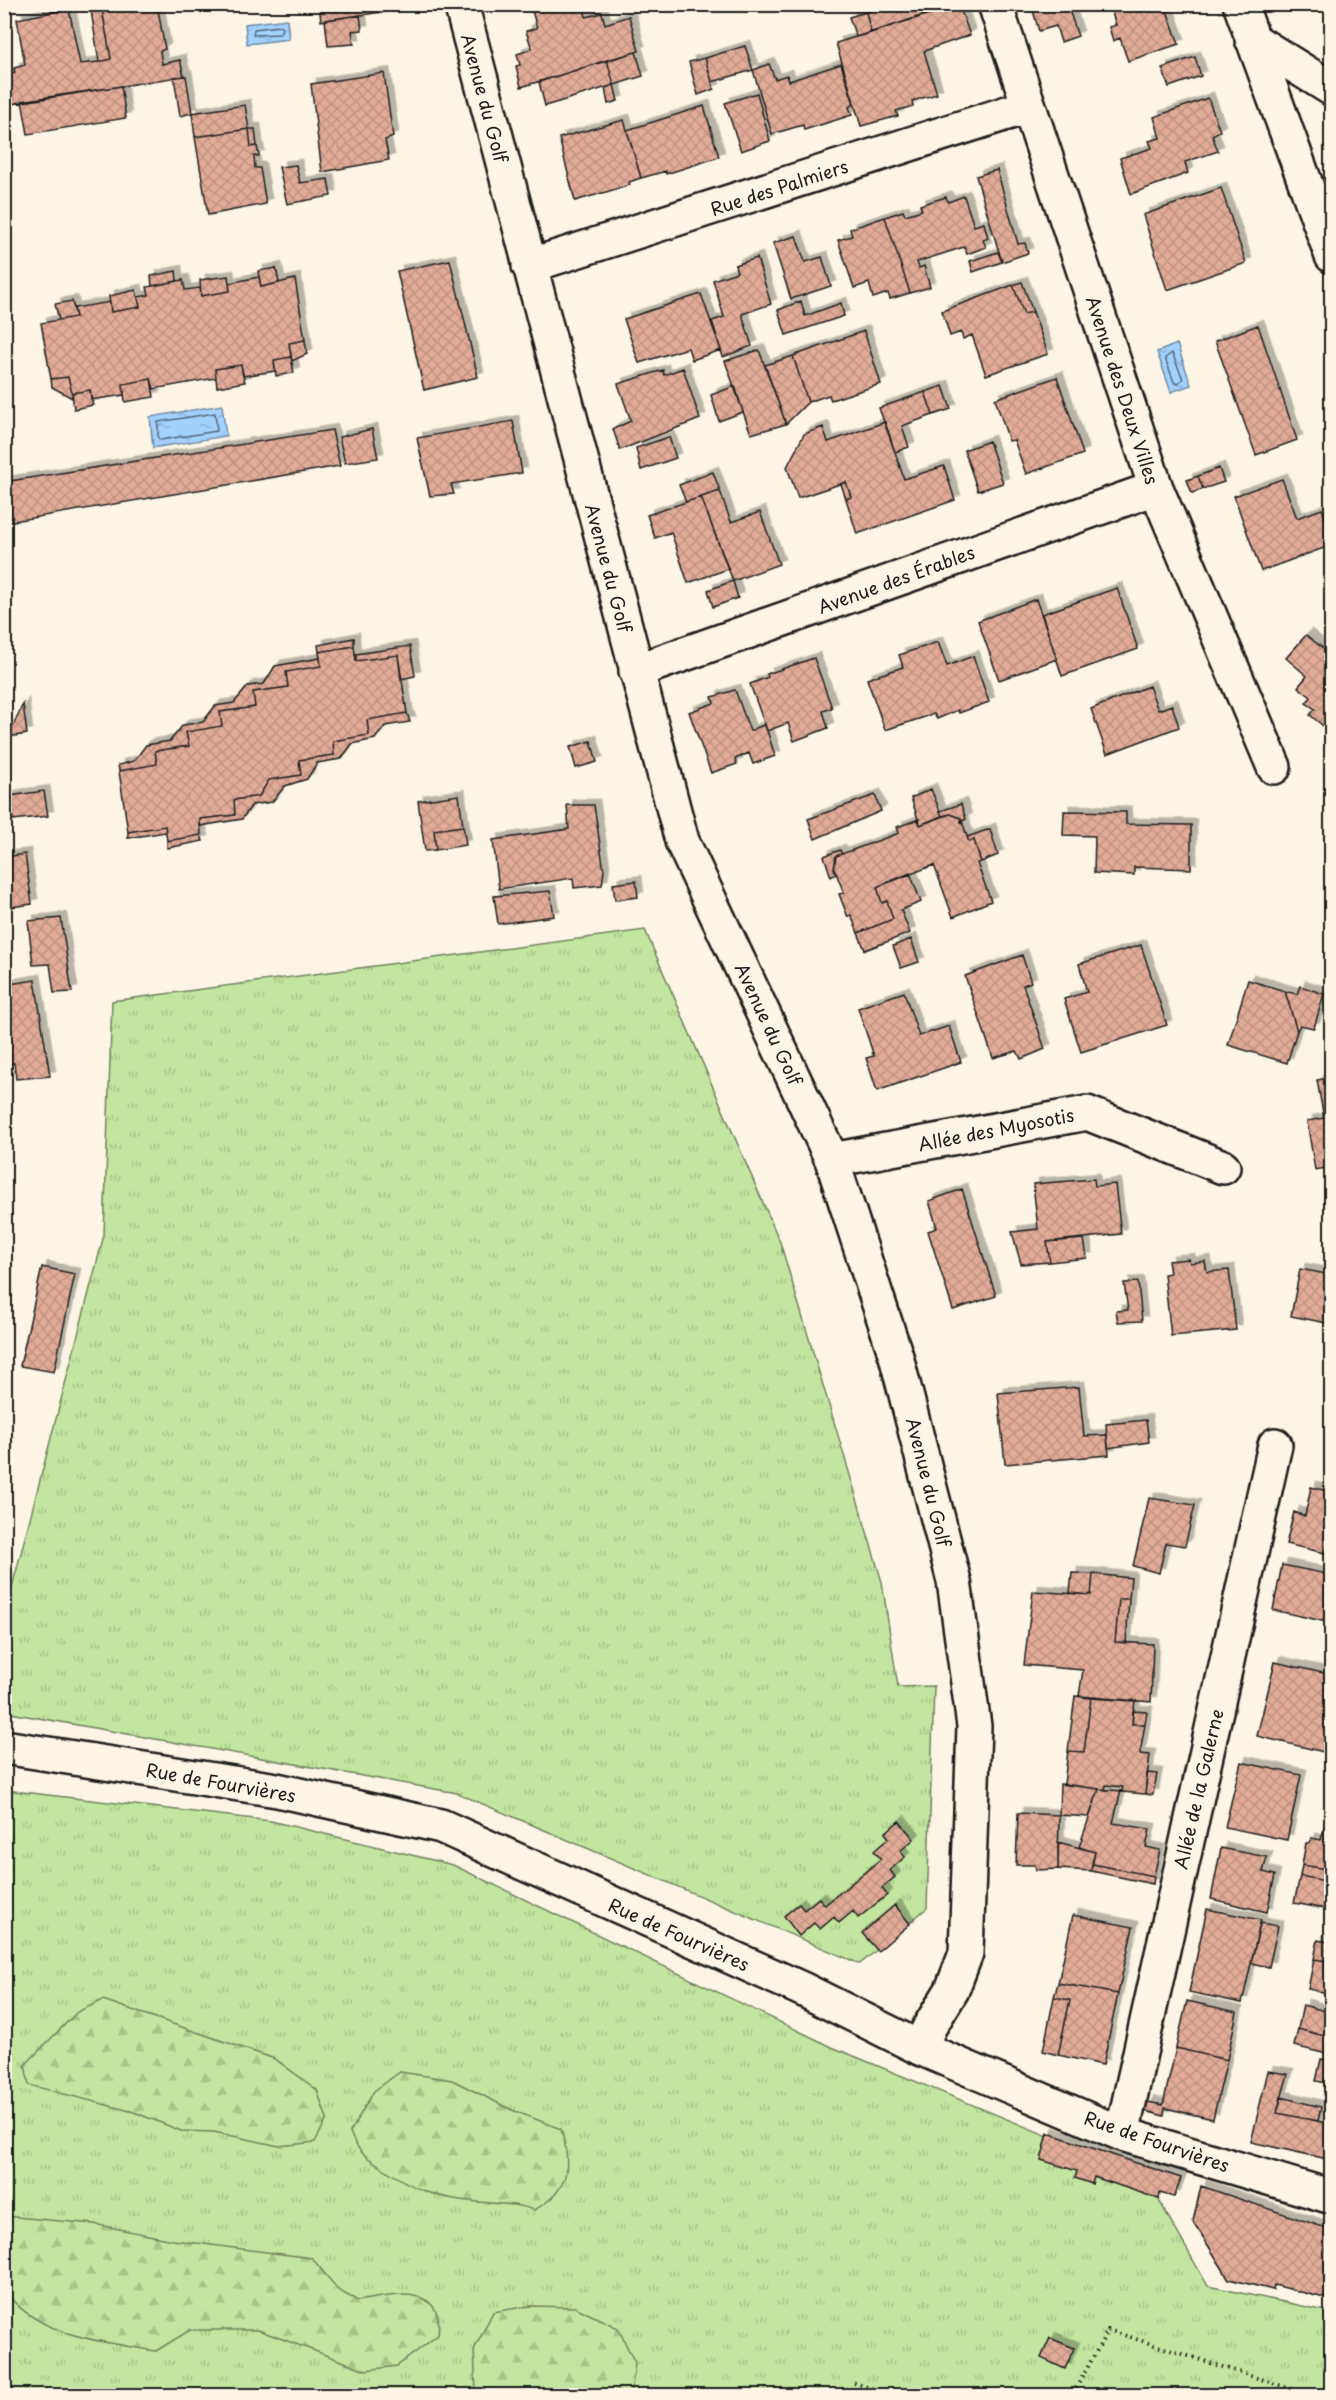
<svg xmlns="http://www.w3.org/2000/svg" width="1336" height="2400" font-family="'Playpen Sans',sans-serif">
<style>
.grass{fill:url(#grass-tufts);stroke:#6f815e;stroke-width:1.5}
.forest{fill:url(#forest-firs);stroke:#6f815e;stroke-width:1.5}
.water{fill:url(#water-ripples);stroke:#6d89a4;stroke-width:1.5}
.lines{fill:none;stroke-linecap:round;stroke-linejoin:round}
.shore{stroke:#526476;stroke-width:1.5}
.building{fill:url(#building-cross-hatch);stroke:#1c1c1c;stroke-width:1.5;filter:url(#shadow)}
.street-casing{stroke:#1c1c1c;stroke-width:38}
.path{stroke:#1c1c1c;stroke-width:4;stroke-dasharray:1.5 4.5;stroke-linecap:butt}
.street{stroke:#fcf5e5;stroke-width:33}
.labels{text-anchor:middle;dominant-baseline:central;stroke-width:4.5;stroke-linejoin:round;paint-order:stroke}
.street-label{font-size:18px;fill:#1c1c1c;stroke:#fcf5e5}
</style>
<defs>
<pattern id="grass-tufts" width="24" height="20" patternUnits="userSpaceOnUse" patternTransform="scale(1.5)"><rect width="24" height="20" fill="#c2e6a0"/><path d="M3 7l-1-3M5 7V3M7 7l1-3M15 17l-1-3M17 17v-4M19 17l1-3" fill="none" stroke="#a6c589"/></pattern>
<pattern id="forest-firs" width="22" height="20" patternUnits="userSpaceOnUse" patternTransform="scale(1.5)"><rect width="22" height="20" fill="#c2e6a0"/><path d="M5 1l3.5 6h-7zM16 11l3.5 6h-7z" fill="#a6c589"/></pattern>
<pattern id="water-ripples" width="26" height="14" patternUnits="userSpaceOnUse" patternTransform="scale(1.5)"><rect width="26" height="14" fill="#a3d1fe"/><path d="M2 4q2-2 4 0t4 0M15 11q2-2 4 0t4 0" fill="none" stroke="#8cb3d9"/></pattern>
<pattern id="building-cross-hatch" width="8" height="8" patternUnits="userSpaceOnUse" patternTransform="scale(1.5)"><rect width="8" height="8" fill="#e1ab97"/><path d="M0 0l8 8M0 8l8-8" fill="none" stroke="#c09382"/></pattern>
<filter id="shadow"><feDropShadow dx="5.5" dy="-5.5" stdDeviation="0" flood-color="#0004"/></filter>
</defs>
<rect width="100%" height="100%" fill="#fcf5e5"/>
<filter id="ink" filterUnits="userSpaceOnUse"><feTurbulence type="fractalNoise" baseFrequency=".0167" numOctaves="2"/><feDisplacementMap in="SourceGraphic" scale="12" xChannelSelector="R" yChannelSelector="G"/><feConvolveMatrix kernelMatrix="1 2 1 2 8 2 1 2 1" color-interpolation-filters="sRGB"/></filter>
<g filter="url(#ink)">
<path class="grass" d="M645 930 780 1242 882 1582 898 1687 934 1686 927 1908 860 1964 457 1793 5 1712V1614L104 1235 112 1001Z
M5 1790 271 1821 453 1865 832 2047 1145 2176 1208 2286 1331 2312V2395L5 2396Z"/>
<path class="forest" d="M103 2000 275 2059 317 2090 327 2119 315 2142 279 2146 214 2132 181 2131 134 2112 29 2085 25 2065 77 2012Z
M400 2072 452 2080 512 2110 561 2129C572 2165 570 2191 534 2210 516 2203 497 2204 478 2202 440 2199 415 2191 383 2168 365 2156 358 2153 350 2132L374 2091Z
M4 2216 94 2224 173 2240 312 2258 339 2291 358 2301C392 2295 445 2282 438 2335L397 2366 366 2370 258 2330H190L156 2351C105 2342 37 2337 5 2291Z
M529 2306 575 2307 618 2328 635 2363 631 2395 479 2396 476 2393 474 2350 493 2312Z"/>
<path class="water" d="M287 19 289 39 247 44 245 24Z
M1177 344 1191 385 1171 392 1157 352Z
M222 405 226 436 153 448 150 417Z"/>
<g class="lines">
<path class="shore" d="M279 26 282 28 280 34 253 35 254 29Z
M1172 353 1183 379 1177 384 1174 382 1165 358Z
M215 413 217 431 161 440 158 438V422Z"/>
</g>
<path class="building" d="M90 4H101L111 59 99 62Z
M101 4H157L165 49 160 51 162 64 180 60 184 76 4 105V75L15 73 14 68 25 65 17 19 69 9 80 64 99 62 111 59Z
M319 4H401L402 9 321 21Z
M530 4H583L586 17 602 13 605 24 629 16 639 51 521 87 516 66 520 65 517 54 532 49 526 31 537 28Z
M874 4H929L932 12 871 33 866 12 875 9Z
M1031 4H1067L1078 36 1061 42 1056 26 1039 31Z
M1109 4H1176L1166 8 1179 44 1128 61 1120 38 1113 41 1109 27 1116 25Z
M959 5 970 35 924 51 937 94 912 101 913 106 896 111 898 116 861 126 836 43Z
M866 12 871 33 856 37 849 17Z
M360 15 362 30 352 31 354 44 328 46 325 20Z
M745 46 753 70 712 82 705 58Z
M636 52 643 76 614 85 607 60Z
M1195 57 1201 76 1169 87 1162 68Z
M705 58 714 89 698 95 689 62Z
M607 60 614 85 545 106 539 82Z
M769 64 775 79 787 75 789 81 841 64 854 104 849 107 852 115 804 130 803 125 772 134 753 70Z
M384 73 393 137 385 140 389 160 322 172 311 84Z
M186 76 192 113 180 116 174 77Z
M614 85 618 101 608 104 605 88Z
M121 86 126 118 28 134 22 101Z
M757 93 770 141 741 151 725 103Z
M1208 98 1220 131 1212 135 1218 151 1185 162 1188 173 1131 194 1120 158 1152 148 1149 141 1160 138 1154 117Z
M245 105 249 129 195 137 192 113Z
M704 106 719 157 666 174V171L641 178 627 130Z
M624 120 641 178 629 182 630 185 575 201 559 138Z
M249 129 251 147 257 146 259 156H254L255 168H260L266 204 208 215 195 137Z
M249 129H255L257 146 251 147Z
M296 165 300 183 328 179 331 196 287 204 279 167Z
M997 170 1018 244 1025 243 1028 253 1002 262 976 176Z
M1221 188 1246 263 1167 290 1143 215Z
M964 196 974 226 984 223 988 238 983 240 986 247 967 254 964 247 917 262 919 268 924 266 930 287 910 293 885 217 903 211 905 215 922 210 920 205 946 197 948 202Z
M885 217 910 293 890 299 888 293 873 298 869 283 854 288 838 240 852 236 850 229Z
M796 236 805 262 822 257 831 286 791 299 773 243Z
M998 252 1002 262 973 272 970 261Z
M757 258 771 304 742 314 752 346 723 357 712 321 724 317 713 280 737 272 735 265Z
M450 260 478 377 424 390 397 271Z
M276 268 279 283 261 287 258 271Z
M176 271 177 281 152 286 151 276Z
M228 276 230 291 201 296 200 280Z
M259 277 261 287 295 279 305 340 289 343 291 357 274 360 275 371 243 376 241 365 215 369 216 378 154 389 151 379 123 384 124 395 91 400 90 390 72 393 68 377 51 379 41 323 76 317 74 308 110 302 111 312 140 307 138 297 149 295 147 287 183 280 185 290 200 288 201 296 230 291 229 283Z
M1022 282 1033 312 1024 314 1013 285Z
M1013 285 1024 314 1033 312 1048 354 986 375 972 335 963 339 961 332 950 336 942 311Z
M136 290 140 307 111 312 109 296Z
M701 294 721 350 692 360 688 348 639 363 624 319Z
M72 301 76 317 59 320 55 304Z
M801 301 805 316 841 303 844 316 786 335 778 310Z
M1258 325 1297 440 1256 455 1215 341Z
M864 331 881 384 831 400 829 395 808 402 793 356Z
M305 340 307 354 292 361 289 343Z
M759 350 786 424 751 434 725 361Z
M793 356 808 402 786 424 765 365Z
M291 357 294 373 276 376 274 360Z
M241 365 245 382 217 387 215 369Z
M683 368 700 419 620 450 613 429 631 421 618 384 663 370 664 375Z
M68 377 72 393V398L52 387 51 379Z
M1057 377 1083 454 1026 474 1014 440 1009 441 995 399Z
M151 379 154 397 125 402 123 384Z
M735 386 743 412 719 421 711 395Z
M943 386 951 409 933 415 925 392Z
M90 390 93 405 74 409 72 393Z
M925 392 933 415 902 426 909 447 895 452 879 408Z
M513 421 522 473 451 484 454 494 430 496 417 438Z
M885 422 904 479 944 466 955 500 857 534 846 499 851 497 846 482 798 498 787 467 804 434 823 427 828 442Z
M372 429 378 458 345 463 339 437Z
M332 430 340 466 8 522 4 482Z
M669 437 676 458 641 470 636 448Z
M989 441 1003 483 978 491 964 450Z
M1219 468 1224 482 1203 489 1198 476Z
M713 472 720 491 686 502 679 485Z
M1198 476 1203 489 1192 493 1187 480Z
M1282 479 1297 518 1322 509 1332 535V545L1261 571 1234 496Z
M846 482 851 497 846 499 841 484Z
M720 491 731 522 760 512 779 564 733 581 701 497Z
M701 497 728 569 688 583 671 532 655 538 647 515Z
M733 581 738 598 713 607 708 590Z
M1117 588 1138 649 1062 676 1042 614Z
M1036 599 1057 659 999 680 978 621Z
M1306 635 1332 655V725L1328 730 1310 715 1315 709 1306 703 1311 697 1298 687 1307 676 1286 658Z
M354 638V646L319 652 318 645Z
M938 642 947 666 973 656 989 702 959 713 958 710 937 719 934 714 885 730 867 679 903 667 899 655Z
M354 646 356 661 398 655 407 713 367 720 369 735 333 741 334 755 299 760 301 775 269 780 259 796 234 800 235 815 200 819 201 835 167 841 165 826 128 832 119 771 157 764 155 751 189 746 186 732 222 726 220 712 255 707 253 692 288 687 286 672 321 666 319 652Z
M410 646 415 676 401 679 398 655 356 661V654Z
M320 658 321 666 286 672 288 687 253 692 255 707 220 712 222 726 186 732 189 746 155 751 157 764 119 771 118 765 134 761 146 745 170 741 183 725 203 722 215 706 234 703 248 686 264 684 275 666Z
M814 658 832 708 823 711 828 728 794 741 788 723 767 731 750 684 768 677 767 674Z
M1149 686 1158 710 1172 705 1179 727 1107 754 1091 709Z
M735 690 750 731 765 724 775 756 753 764 749 753 735 759 737 764 711 773 689 712 714 703 712 697Z
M23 704 27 734 8 737Z
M407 713 410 722 385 726 375 739 352 744 341 759 317 763 307 779 285 786 272 802 252 805 242 819 200 826V819L235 815 234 800 259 796 269 780 301 775 299 760 334 755 333 741 369 735 367 720Z
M591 741 597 762 576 768 570 747Z
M931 789 942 816 920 825 911 798Z
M44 791 48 816 13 820 9 796Z
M459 795 463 826 434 830 436 850 425 851 418 801Z
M875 795 881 811 815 839 808 819Z
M961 804 966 819 961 822V818L950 814 942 816 940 811Z
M567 805H594L604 871 602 885 574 888 573 878 499 889 493 840 569 829Z
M1064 811 1126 812V824L1191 825V869L1134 867V875L1094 873 1095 836 1063 835Z
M950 814 961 818 969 842 974 840 981 862 977 863 991 901 953 917 934 865 877 887 882 903 887 901 893 919 858 933 851 915 848 917 839 894 844 893 834 868 836 856 899 833 897 827 919 819 920 825Z
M165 826 166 832 128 838V832Z
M463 826 466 845 436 850 434 830Z
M990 829 998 855 981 862 974 840 969 842 967 837Z
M201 835 203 841 167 848V841Z
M840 850 842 854 836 856 834 868 836 874 831 877 824 856Z
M25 854 32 904 4 908V857Z
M910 873 921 902 901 910 910 933 865 950 858 933 893 919 887 901 882 903 877 887Z
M636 881 638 897 615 900 613 884Z
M550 891 554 916 498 924 494 896Z
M61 918 72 992 54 993 50 964 33 965 28 921Z
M911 939 919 962 901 968 893 946Z
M1141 945 1167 1025 1081 1052 1064 999 1087 992 1079 964Z
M1022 955 1031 982 1023 985 1045 1049 1021 1059 1017 1051 993 1058 965 976Z
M35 980 50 1076 16 1079 14 1063 4 1065V985Z
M1248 980 1285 991 1297 1031 1287 1063 1228 1045Z
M1300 986 1324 994 1314 1028 1300 1025 1297 1031 1285 991 1297 994Z
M904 992 919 1036 949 1026 961 1062 877 1091 866 1058 874 1056 858 1008Z
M1332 1077V1167L1315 1170 1307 1121 1324 1118 1317 1080Z
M1094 1179 1095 1186 1115 1184 1121 1234 1047 1242 1050 1262 1021 1264 1012 1232 1038 1229 1033 1184Z
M962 1189 996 1296 953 1310 928 1231 937 1228 929 1201Z
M1084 1239 1087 1258 1050 1262 1047 1242Z
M1189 1259 1190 1263 1205 1261 1207 1272 1229 1270 1236 1330 1171 1336 1164 1274 1170 1273 1168 1261Z
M42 1267 75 1274 54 1372 20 1366Z
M1300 1269 1332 1275V1324L1291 1316Z
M1138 1282 1142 1321 1118 1322 1116 1311 1128 1310 1124 1283Z
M1079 1387 1084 1436 1107 1435 1109 1455 1005 1464 998 1393Z
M1146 1420 1149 1442 1108 1448 1106 1424Z
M1311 1487 1332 1492V1524L1325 1553 1286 1544 1294 1512 1305 1516Z
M1149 1498 1195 1505 1185 1546 1166 1543 1159 1573 1133 1566Z
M1282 1565 1332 1575V1597L1327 1622 1273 1610Z
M1072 1573 1093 1574 1091 1595 1070 1593Z
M1093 1574 1131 1578 1129 1599H1119L1115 1642 1153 1644 1151 1702 1079 1696 1083 1670 1024 1665 1033 1591 1091 1595Z
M1332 1598V1623L1327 1622Z
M1119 1599H1129L1126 1643 1115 1642Z
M1275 1662 1332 1675V1754L1257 1736Z
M1075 1696 1091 1698 1084 1752 1068 1751Z
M1091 1698 1135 1701 1132 1724H1145L1140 1754 1150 1755 1145 1794 1122 1792 1123 1787 1106 1785 1105 1790 1064 1784 1068 1751 1084 1752Z
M1133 1711 1147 1712 1145 1724H1132Z
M1332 1755V1780L1326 1779Z
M1241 1762 1301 1775 1287 1840 1225 1827Z
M1147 1773 1157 1774 1153 1795 1145 1794Z
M1060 1784 1099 1789 1089 1817 1059 1815Z
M1099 1789 1121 1791 1113 1823 1150 1829 1146 1847 1160 1850 1154 1876 1092 1864 1095 1852 1079 1847Z
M1332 1797V1870L1302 1865 1306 1843H1309L1311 1838 1321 1840Z
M1018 1813 1059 1815 1058 1869 1036 1870 1035 1865H1016Z
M899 1821 914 1839 900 1851 905 1857 890 1870 895 1877 882 1888 887 1895 858 1918 853 1911 839 1923 834 1917 820 1929 814 1923 799 1936 784 1916 799 1904 804 1910 819 1898 825 1905 881 1859 874 1851 889 1838 885 1833Z
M1058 1842 1095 1852 1091 1871 1058 1869Z
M1221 1848 1267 1857 1263 1872 1275 1875 1267 1912 1211 1899Z
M1092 1864 1154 1876 1153 1884 1091 1871Z
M1302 1865 1332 1870 1331 1882 1300 1876Z
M1300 1876 1331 1882 1325 1909 1294 1903Z
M895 1905 910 1924 878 1951 862 1933Z
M1207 1909 1261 1920 1242 2003 1189 1992Z
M1073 1915 1133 1927 1118 1994 1058 1983Z
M1260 1923 1278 1926 1269 1967 1251 1963Z
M1318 1940 1332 1943V1962L1314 1959Z
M1314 1959 1332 1962V1994L1308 1989Z
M1058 1983 1118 1994 1103 2065 1058 2055 1070 2000 1054 1997Z
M1054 1997 1070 2000 1058 2055 1043 2051Z
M1187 2001 1237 2012 1227 2060 1176 2048Z
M1303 2005 1332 2013V2038L1298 2029Z
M1298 2029 1332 2038 1331 2055 1294 2046Z
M1176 2048 1227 2060 1213 2119 1165 2108 1164 2116 1145 2111 1148 2102 1163 2105Z
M1321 2059 1332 2061V2084L1316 2081Z
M1268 2071 1288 2074 1277 2113 1332 2124V2160L1251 2142Z
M1281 2097 1321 2107 1318 2121 1277 2113Z
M1048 2133 1181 2178 1174 2197 1160 2193 1159 2199 1094 2177 1092 2184 1075 2178 1077 2171 1041 2160Z
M1201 2186 1332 2230V2300L1274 2285 1273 2290 1229 2279 1193 2221Z
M1050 2338 1074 2348 1065 2369 1041 2358Z"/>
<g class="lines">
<g class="street-casing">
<path id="street" d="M461 4 682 841 832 1160 896 1356 954 1581 974 1726 966 1953 952 1990 930 2026 920 2048
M995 4 1156 488 1274 767
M1240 4 1332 256
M1252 39 1332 89
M529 266 1029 106
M636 671 1156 488
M832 1160 1087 1113 1223 1167
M4 1747 277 1790 441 1826 802 1989 920 2048 1122 2134 1332 2197
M1122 2134 1275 1445"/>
</g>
<path class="path" d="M854 2383 897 2396
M1067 2396 1075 2390 1108 2330 1313 2396"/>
<use href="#street" class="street"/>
</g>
</g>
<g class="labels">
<g class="street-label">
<text transform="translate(485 98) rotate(75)">Avenue du Golf</text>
<text transform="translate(779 187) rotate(-18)">Rue des Palmiers</text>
<text transform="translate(1123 390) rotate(72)">Avenue des Deux Villes</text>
<text transform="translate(609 568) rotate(75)">Avenue du Golf</text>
<text transform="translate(896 579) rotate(-20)">Avenue des Érables</text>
<text transform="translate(769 1024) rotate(65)">Avenue du Golf</text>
<text transform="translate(996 1129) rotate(-11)">Allée des Myosotis</text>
<text transform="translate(929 1482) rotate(76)">Avenue du Golf</text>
<text transform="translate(221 1782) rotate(10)">Rue de Fourvières</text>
<text transform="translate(1198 1789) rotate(-77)">Allée de la Galerne</text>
<text transform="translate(679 1934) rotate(24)">Rue de Fourvières</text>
<text transform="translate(1157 2141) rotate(19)">Rue de Fourvières</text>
</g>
</g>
<rect width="1336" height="2400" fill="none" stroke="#fcf5e5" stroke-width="24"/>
<rect x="12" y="12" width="1312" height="2376" fill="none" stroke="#1c1c1c" stroke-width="2" filter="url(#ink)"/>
</svg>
